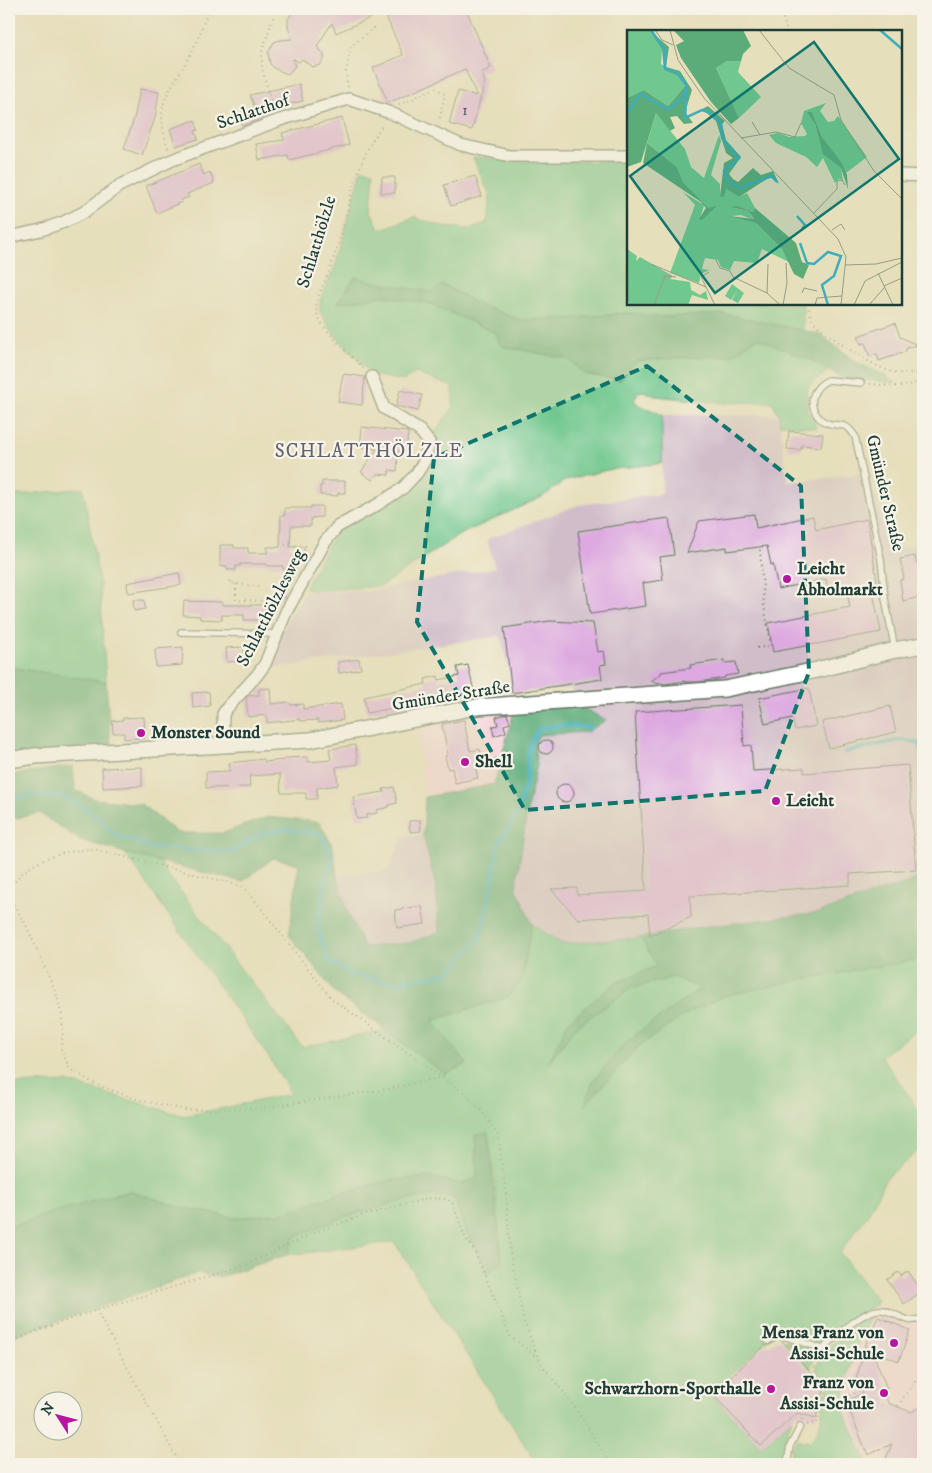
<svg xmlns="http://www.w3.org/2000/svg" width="932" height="1473" font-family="'IM FELL DW Pica',serif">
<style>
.built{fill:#f6cfd8}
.industrial{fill:#d1bdca}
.green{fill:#70c88e;stroke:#488261}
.forest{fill:#5cac79;stroke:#3e7456}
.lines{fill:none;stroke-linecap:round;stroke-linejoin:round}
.stream{stroke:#3faebc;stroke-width:4}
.building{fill:#dda9e0}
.lane-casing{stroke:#657663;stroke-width:8}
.street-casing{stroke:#657663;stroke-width:14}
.secondary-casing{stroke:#657663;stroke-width:18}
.path{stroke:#657663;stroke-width:2;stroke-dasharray:1 4;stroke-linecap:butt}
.lane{stroke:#fff;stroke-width:5.5}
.street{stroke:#fff;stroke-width:11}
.secondary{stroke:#fff;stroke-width:15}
.marked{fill:none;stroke:#0f766e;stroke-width:4;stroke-dasharray:10 6;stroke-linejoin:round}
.poi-dot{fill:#b5179e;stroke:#f7f3e8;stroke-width:2}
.labels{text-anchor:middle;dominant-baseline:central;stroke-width:4.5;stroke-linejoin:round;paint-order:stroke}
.number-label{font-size:15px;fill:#4e585f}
.street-label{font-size:18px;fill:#1f3d34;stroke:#f7f3e8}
.poi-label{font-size:18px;font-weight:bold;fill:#1f3d34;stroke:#f7f3e8;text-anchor:start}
.neighbourhood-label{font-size:19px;letter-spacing:1px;fill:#626370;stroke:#f7f3e8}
.inset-river{fill:none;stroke:#3faebc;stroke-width:2.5}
.inset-road{fill:none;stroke:#969e85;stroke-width:1}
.view{fill:#0f766e;fill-opacity:0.15;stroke:#0f766e;stroke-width:2.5}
.inset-edge{fill:none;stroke:#1f3d34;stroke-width:2.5}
</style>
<rect width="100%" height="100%" fill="#f7f3e8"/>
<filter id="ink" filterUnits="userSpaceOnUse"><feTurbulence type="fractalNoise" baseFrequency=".02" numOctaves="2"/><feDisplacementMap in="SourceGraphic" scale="10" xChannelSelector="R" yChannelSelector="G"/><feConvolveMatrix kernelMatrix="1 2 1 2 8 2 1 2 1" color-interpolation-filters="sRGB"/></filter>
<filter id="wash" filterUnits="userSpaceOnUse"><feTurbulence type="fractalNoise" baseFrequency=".0096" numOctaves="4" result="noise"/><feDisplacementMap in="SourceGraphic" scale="20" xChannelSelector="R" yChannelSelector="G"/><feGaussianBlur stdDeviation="1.12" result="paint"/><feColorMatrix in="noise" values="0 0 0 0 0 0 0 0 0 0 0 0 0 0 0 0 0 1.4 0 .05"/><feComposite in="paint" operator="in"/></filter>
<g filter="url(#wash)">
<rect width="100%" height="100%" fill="#e6dfbb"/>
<path class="built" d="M516 704 494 784 425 797 418 727Z
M875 1305 882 1306 909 1319 923 1322V1464H868L841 1405 856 1348Z"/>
<path class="industrial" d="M662 415H779L788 482 869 473 889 550 922 544 923 551V877L818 913 693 928 641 938 561 944 532 924 516 888 528 805 537 765 534 745 539 735 587 732 605 721 577 705 572 688 513 693 501 636 266 669 290 615 306 592 366 591 495 568 487 539 578 505 662 494Z
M423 835 436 888 439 932 409 943 364 947 349 915 337 876 389 870 402 837Z"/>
<path class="green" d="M473 157 537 162 628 161V304H803V331L725 314 661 317 626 313 576 318 521 320 479 305 444 285 431 293 369 281 355 277 338 303 384 296 431 304 496 333 501 346 569 359 583 374 620 380 636 361 672 358 730 356 757 338 811 360 829 370 808 387 807 410 817 428 780 424 779 415 772 402 726 403 655 396 644 391 638 392 634 400C640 408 653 409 662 415V463L607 470 566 480 542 497 459 535 381 586 311 591 305 587 336 531 401 494 432 445 435 432 453 408V387L415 373 404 381 372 375 333 333 320 312V300L335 267 362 169 374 171 371 211 380 230 413 217 444 227 471 229 487 222 490 196Z
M83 488 100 586 106 682 9 667V496Z
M125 853 160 862 167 874 302 1047 386 1030 445 1074 432 1021 508 997 522 979 532 924 561 944 641 938 658 966 615 983 568 1022 550 1060 576 1027 630 989 673 977 701 988 628 1040 585 1105 639 1046 688 1013 724 995 809 978 923 959V1026L881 1056 923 1117V1147L886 1178 868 1214 840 1253 877 1300 875 1305 862 1312 823 1345 776 1332 711 1394 761 1447 792 1419C787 1434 781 1448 782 1464H537L394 1242 287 1255 294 1237 347 1216 405 1200 434 1195 454 1198 466 1232 479 1251 487 1273 502 1263 495 1181 488 1133 475 1134 477 1178 462 1184 430 1177 391 1180 335 1195 283 1213 235 1218 181 1207 130 1191 60 1210 9 1227V1084L67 1082 185 1116 291 1094 272 1062Z
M872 1312 856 1348 841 1405 868 1464H790L791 1449 797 1439 802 1442 812 1440 819 1429 823 1406 830 1379 819 1374C819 1373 817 1369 817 1367 817 1351 859 1322 872 1312Z
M783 1340 818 1351 810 1368Z"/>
<path class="forest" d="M355 277 369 281 431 292 443 285 479 305 521 320 576 318 626 313 661 317 725 314 820 334 856 362 883 374 896 383 842 378 811 360 757 338 731 356 672 358 636 361 620 380 583 374 569 359 501 346 496 333 431 304 384 296 338 303Z
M9 667 106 682 111 745 9 756Z
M516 704 577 705 606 720 587 732 539 735 534 745 537 765 528 805 516 887 532 924 522 979 508 997 432 1020 467 1064 445 1074 336 994 289 935 299 864 273 858 242 882 125 853 80 840 39 813 9 820V775L73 766 75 790 95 799 141 804 178 833H223L267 817 319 822 333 846 337 876 349 915 364 947 409 943 439 932 436 888 423 835 425 797 494 784Z
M923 877V959L809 978 724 996 688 1013 639 1046 584 1106 593 1081 628 1040 701 988 673 977 630 989 576 1027 548 1063 568 1022 615 983 657 966 641 938 693 928 818 913Z
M488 1133 502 1263 487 1273 479 1251 466 1232 454 1198 434 1195 405 1200 347 1216 294 1237 287 1255 220 1277 198 1273 9 1338V1227L60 1210 130 1191 181 1207 235 1218 283 1213 335 1195 391 1180 430 1177 462 1184 477 1178 475 1134Z"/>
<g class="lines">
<path class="stream" d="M845 752 901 740 919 743 923 757
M9 798 41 795 65 797 94 814 116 835 152 848 233 852 260 834 285 829 320 834 333 858 324 885 318 929 328 960 350 974 396 983 448 973 479 939 489 898 498 845 516 815 526 784 529 748 538 729 563 725 591 728"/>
</g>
<g id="blocks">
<path class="building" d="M295 9H466L491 68 481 73 485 81 472 130 449 124 458 91 477 96 465 69 388 103 373 68 403 55 384 12 336 33 332 23 317 46 324 55V59L320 65 312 67 302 59 299 62 293 59 295 66 288 74 275 69 270 64 268 53 274 42 280 40 292 39 288 27V19Z
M299 84 303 101 268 109 271 115 242 126 238 114 255 108 250 95Z
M140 89 159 92 155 118 142 155 124 149 135 115Z
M342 118 349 145 289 160 288 155 259 160 256 144 284 140 282 133Z
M195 120 198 130 195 131 198 139 176 146 170 129Z
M199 164 204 175 210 172 214 183 187 194 189 197 181 200 182 202 157 213 146 186Z
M475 176 482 196 451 206 444 185Z
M382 177H395V193H381Z
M895 323 900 337 917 345 907 348 905 352 879 361 877 354 870 357 865 343 861 344 858 336Z
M343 374 365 377 362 405 338 402Z
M400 390 422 395 418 411 396 406Z
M362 427 408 432 406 452 398 451 397 471 389 470V475L377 474 372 480 361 472 377 449 360 447Z
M789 431 823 434 821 447 802 445 801 450 787 449Z
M322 481H345V493H338V496L320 495V486H322Z
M311 506H322V517L311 518V526H291L290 547H304V558H295V569H283V566H267V564H240V566H236V570H227V566H220V545H234V548H248V553H267V547H280L281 515H285V508H311Z
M754 514 756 528 813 516 816 530 867 519 879 593 873 592 881 632 773 652 768 623 850 607 846 588 839 589 838 587 828 589 826 579 778 589 773 564 771 565 767 546 727 551V547L687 553 699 521Z
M669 518 674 555 660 557 663 580 643 583 646 606 590 614 578 531Z
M915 556 916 563H918L921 576 918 577 921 597 903 601 900 580 904 579 900 559Z
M179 573 181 585 128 593 127 583Z
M276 587 286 588 285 598 274 597Z
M133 600H144L145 609 134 611Z
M184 601 222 602V605H268V620H244V615H222V620L200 619V616L183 615Z
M550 621 593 623 598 652 604 651 606 664 600 665 602 679 512 693 504 628Z
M183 647 182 665 156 667 155 649Z
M244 647V661L227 662 226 648Z
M359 659 361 669 339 673 338 662Z
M724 660V663L736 662 738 674 725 676V678L699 682H685V681L665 684 651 681 661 674V672L691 668 690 665Z
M468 665 474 692 367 713 364 697 426 684 425 679 438 676 439 680 459 676 457 667Z
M270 688 271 704 288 702 291 705 303 704V709L341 704 343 720 318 723V720L300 721V719L267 723V715L248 717 246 698 248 696 259 695V689Z
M809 688 816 726 795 730 792 718 765 724 759 698Z
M206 692H209L210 706 193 708 192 693Z
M741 705 744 746 751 745 753 771 804 768V773L908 765 916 870 850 874V885L690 896 691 917 650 936 648 914 578 919 551 889 577 888V895L646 891 635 712Z
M890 706 896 732 829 748 822 722Z
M507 714 510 723 504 725 506 732 494 736 492 726 498 725 496 717Z
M144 717 145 738 124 739V733H113L112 721 123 720V718Z
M464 720 470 751 480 749 484 768 476 770 478 778 455 783 452 768 448 769 445 756 448 755 442 724Z
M539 747a7 7 0 1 1 14 0a7 7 0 1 1-14 0Z
M355 745 358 764 336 767 338 785 317 788V799H306V793H281L280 774 249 776 250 787 206 788V772L230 771 229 763 264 759V762L285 760V758L308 757V762L331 760 329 749Z
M142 767V786L103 788 102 768Z
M556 793a9 9 0 1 1 18 0a9 9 0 1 1-18 0Z
M394 787 397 803 389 805V807L377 810V813L366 815 367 818 357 819 353 797 384 792 383 789Z
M420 820 421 831 410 832 409 821Z
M422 906 425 924 397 928 395 910Z
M908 1271 922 1291 904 1304 887 1280 898 1272 901 1276Z
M878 1317 910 1330 899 1361 872 1351 887 1389 884 1391 888 1403 911 1412 923 1406V1464H884L892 1444 868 1455 850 1412 853 1408 849 1400 863 1393 858 1386 861 1382 856 1380 867 1340Z
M778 1339 782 1341 820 1382 826 1383 816 1418 797 1413 761 1446 712 1394 765 1345H770Z"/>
</g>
</g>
<g filter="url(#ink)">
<use href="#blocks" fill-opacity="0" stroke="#657663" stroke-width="1"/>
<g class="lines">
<g class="lane-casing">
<path id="lane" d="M861 383 828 380C824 382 819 385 816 390 808 401 814 418 827 423 841 428 844 420 855 436L881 559 885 598 895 650
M181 632 278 634
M768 1341 777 1334 823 1349C835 1338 866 1306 883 1310 900 1314 905 1325 923 1318
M787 1464 790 1446 800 1427"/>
</g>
<g class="street-casing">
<path id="street" d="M901 175 923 176
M9 237 41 230 64 222 84 212 119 186 172 160 280 120 349 99 391 113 461 145 510 156H628
M223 746V714L227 708 257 675 265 664 286 612 325 542 337 527 377 505 403 488 417 473 425 460 429 442 420 431 384 408 372 377"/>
</g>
<g class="secondary-casing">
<path id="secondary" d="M9 760 35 756 310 740 476 707 725 689 817 670 895 650 923 645"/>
</g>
<path class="path" d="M780 9 787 31
M348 87 346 72 351 46 375 27
M399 105 435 88 445 94 439 122
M273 110 262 68V52L276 9
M168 148C153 101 169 94 190 55 198 41 203 24 209 9
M808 304C809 308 810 315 812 319 823 334 871 365 889 371 900 375 913 371 923 376
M363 368C352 356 320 328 317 313 313 298 327 280 331 266 349 216 351 168 383 124
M870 384C888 385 908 390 923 379
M285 545 307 546
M231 581 230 583 262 587
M236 584V600L267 601 274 598
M757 648 771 646 764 605 760 549
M9 889C14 883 19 875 25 871 45 856 69 850 93 849L231 883 243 887 249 893 332 999 463 1092 481 1110 498 1135 506 1193 510 1251 524 1322 538 1358 540 1362 574 1406 611 1464
M9 902 14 905 27 927 56 993 62 1016 63 1033 61 1050 70 1069 95 1084 139 1100 187 1110 262 1108 388 1089 442 1077
M96 1310 180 1464
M9 1343 31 1333 96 1310 240 1267 316 1232 361 1216 430 1198 445 1199 452 1202 465 1237 474 1250 510 1336 537 1357
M898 1406 923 1369
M822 1408 860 1390
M802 1420 804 1415
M807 1425 817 1422 829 1381C814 1376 810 1370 818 1356"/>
<use href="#lane" class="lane"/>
<use href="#street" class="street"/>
<use href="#secondary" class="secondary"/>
</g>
</g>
<path d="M0 0H932V1473H0ZM647 366 801 486 809 672 765 791 525 810 417 622 434 458Z" fill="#e6dfbb" fill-opacity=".55" fill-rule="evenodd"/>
<path class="marked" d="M647 366 801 486 809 672 765 791 525 810 417 622 434 458Z"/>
<g class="poi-dot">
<circle cx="787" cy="579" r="5"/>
<circle cx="141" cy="733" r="5"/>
<circle cx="465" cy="762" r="5"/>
<circle cx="776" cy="801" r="5"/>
<circle cx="894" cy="1343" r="5"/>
<circle cx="771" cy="1389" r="5"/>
<circle cx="884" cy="1393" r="5"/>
</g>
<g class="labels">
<g class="number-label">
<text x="465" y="110">1</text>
</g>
<g class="street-label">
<text transform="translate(253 112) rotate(-19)">Schlatthof</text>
<text transform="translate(317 242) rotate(-73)">Schlatthölzle</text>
<text transform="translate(885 493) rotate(77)">Gmünder Straße</text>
<text transform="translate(271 608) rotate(-63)">Schlatthölzlesweg</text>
<text transform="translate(451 696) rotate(-9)">Gmünder Straße</text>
</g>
<g class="poi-label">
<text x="797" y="569">Leicht<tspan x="797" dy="21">Abholmarkt</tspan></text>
<text x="151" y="733">Monster Sound</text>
<text x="475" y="762">Shell</text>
<text x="786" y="801">Leicht</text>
<text x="884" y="1333" text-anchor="end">Mensa Franz von<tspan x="884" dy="21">Assisi-Schule</tspan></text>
<text x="874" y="1383" text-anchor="end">Franz von<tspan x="874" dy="21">Assisi-Schule</tspan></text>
<text x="761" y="1389" text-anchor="end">Schwarzhorn-Sporthalle</text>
</g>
<g class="neighbourhood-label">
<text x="369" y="451">SCHLATTHÖLZLE</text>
</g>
</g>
<g transform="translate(627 30)">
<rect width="275" height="275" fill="#e6dfbb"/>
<path d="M0 0H22L35 20 34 34 52 46 58 56 41 76 17 60 0 68ZM100 31H114L111 42 134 67 112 88 89 38ZM199 73 193 81 201 92 207 91 211 86 240 127 219 143 195 107 185 82 181 83 188 94 194 116 214 138 216 150 212 149 208 153 196 128 190 137 179 127 149 113 142 105 151 103 162 107 178 106 180 104 174 93 177 81ZM29 83 58 119 64 137 77 148 92 105 94 111 84 145 93 154V166L99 159 112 167 120 163 128 178 126 182 111 176 108 178 121 181 127 190 114 185 104 186 129 193 155 219 162 232 135 219 130 233 107 231 103 240 94 237 91 230 78 228 75 239 82 240 74 244 72 253 43 243 68 175 56 162 77 175 73 189 84 182 56 152 50 137 20 113ZM0 219 10 226 9 231 13 227 46 246 43 249 63 252 64 260 73 265 79 261 81 270 65 265 61 275H2V271L0 275ZM105 254 117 263 111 273 105 270 110 260 104 270 98 266Z" fill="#70c88e"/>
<path d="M22 0 42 17 39 37 53 41 65 60 58 82 66 93 57 94 50 86 43 87 48 98 43 101 29 83 14 132 0 137V68L17 60 41 76 58 56 52 46 37 40 35 20ZM46 0H116L124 16 116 24 114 31H100L89 38 112 88 104 94 84 72 54 28 49 15 57 11ZM81 76 98 91 95 94 99 110 114 127 102 144 106 149 111 152 126 138 134 145 146 141 152 154 143 147 112 167 99 159 97 167 93 166 97 133 106 128 99 123 89 91 75 79ZM180 82H185L195 107 214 132 220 145 221 159 214 138 196 124 188 94ZM20 113 50 137 56 152 81 178 90 176 75 190 72 189 79 178 74 172 16 133ZM111 176 126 182 128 178 169 213 175 232 182 235 176 249 167 244 155 219 129 193 102 186 127 189 121 181 104 177Z" fill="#5cac79"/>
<path class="inset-river" d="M24 0 38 21V38L50 43 60 56 58 88 75 80 84 83 94 93 95 108 112 128 97 141 100 151 113 158 145 146 150 152M253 0 275 19M0 84 13 64 41 79 53 71 60 58M170 186 178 195 175 199M173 213 180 233 187 234 201 222 214 226 207 246 195 255 201 275"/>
<path class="inset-road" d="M28 0 35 10 46 15M43 0 51 30 77 68 211 209 219 227 214 275M132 0 162 38 207 65 214 90 247 141 275 169M125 92 133 105M114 108 149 102 168 107 174 93M187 183 210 159V151L215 150 218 155M205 200 214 194 218 200M89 230 93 238 103 241 106 247 140 263 153 275M24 234 79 257 88 275M218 235 249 234 275 228M251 243 266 275M257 256 275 248M79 257 74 247 82 242M140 263 141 234M175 263 177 258 190 261M27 275 38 246 49 247M156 275 160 253 159 233M188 275 190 268 215 266M227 275 238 251 275 232M242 275 258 257"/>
<path class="view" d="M187 12 272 129 88 263 3 146Z"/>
<rect width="275" height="275" class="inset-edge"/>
</g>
<rect width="932" height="1473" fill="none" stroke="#f7f3e8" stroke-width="30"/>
<g transform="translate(58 1416) rotate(306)"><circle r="24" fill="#f7f3e8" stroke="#a1aaa0"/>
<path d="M0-4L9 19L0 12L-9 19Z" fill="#b5179e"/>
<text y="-8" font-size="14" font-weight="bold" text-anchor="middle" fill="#1f3d34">N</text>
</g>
</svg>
